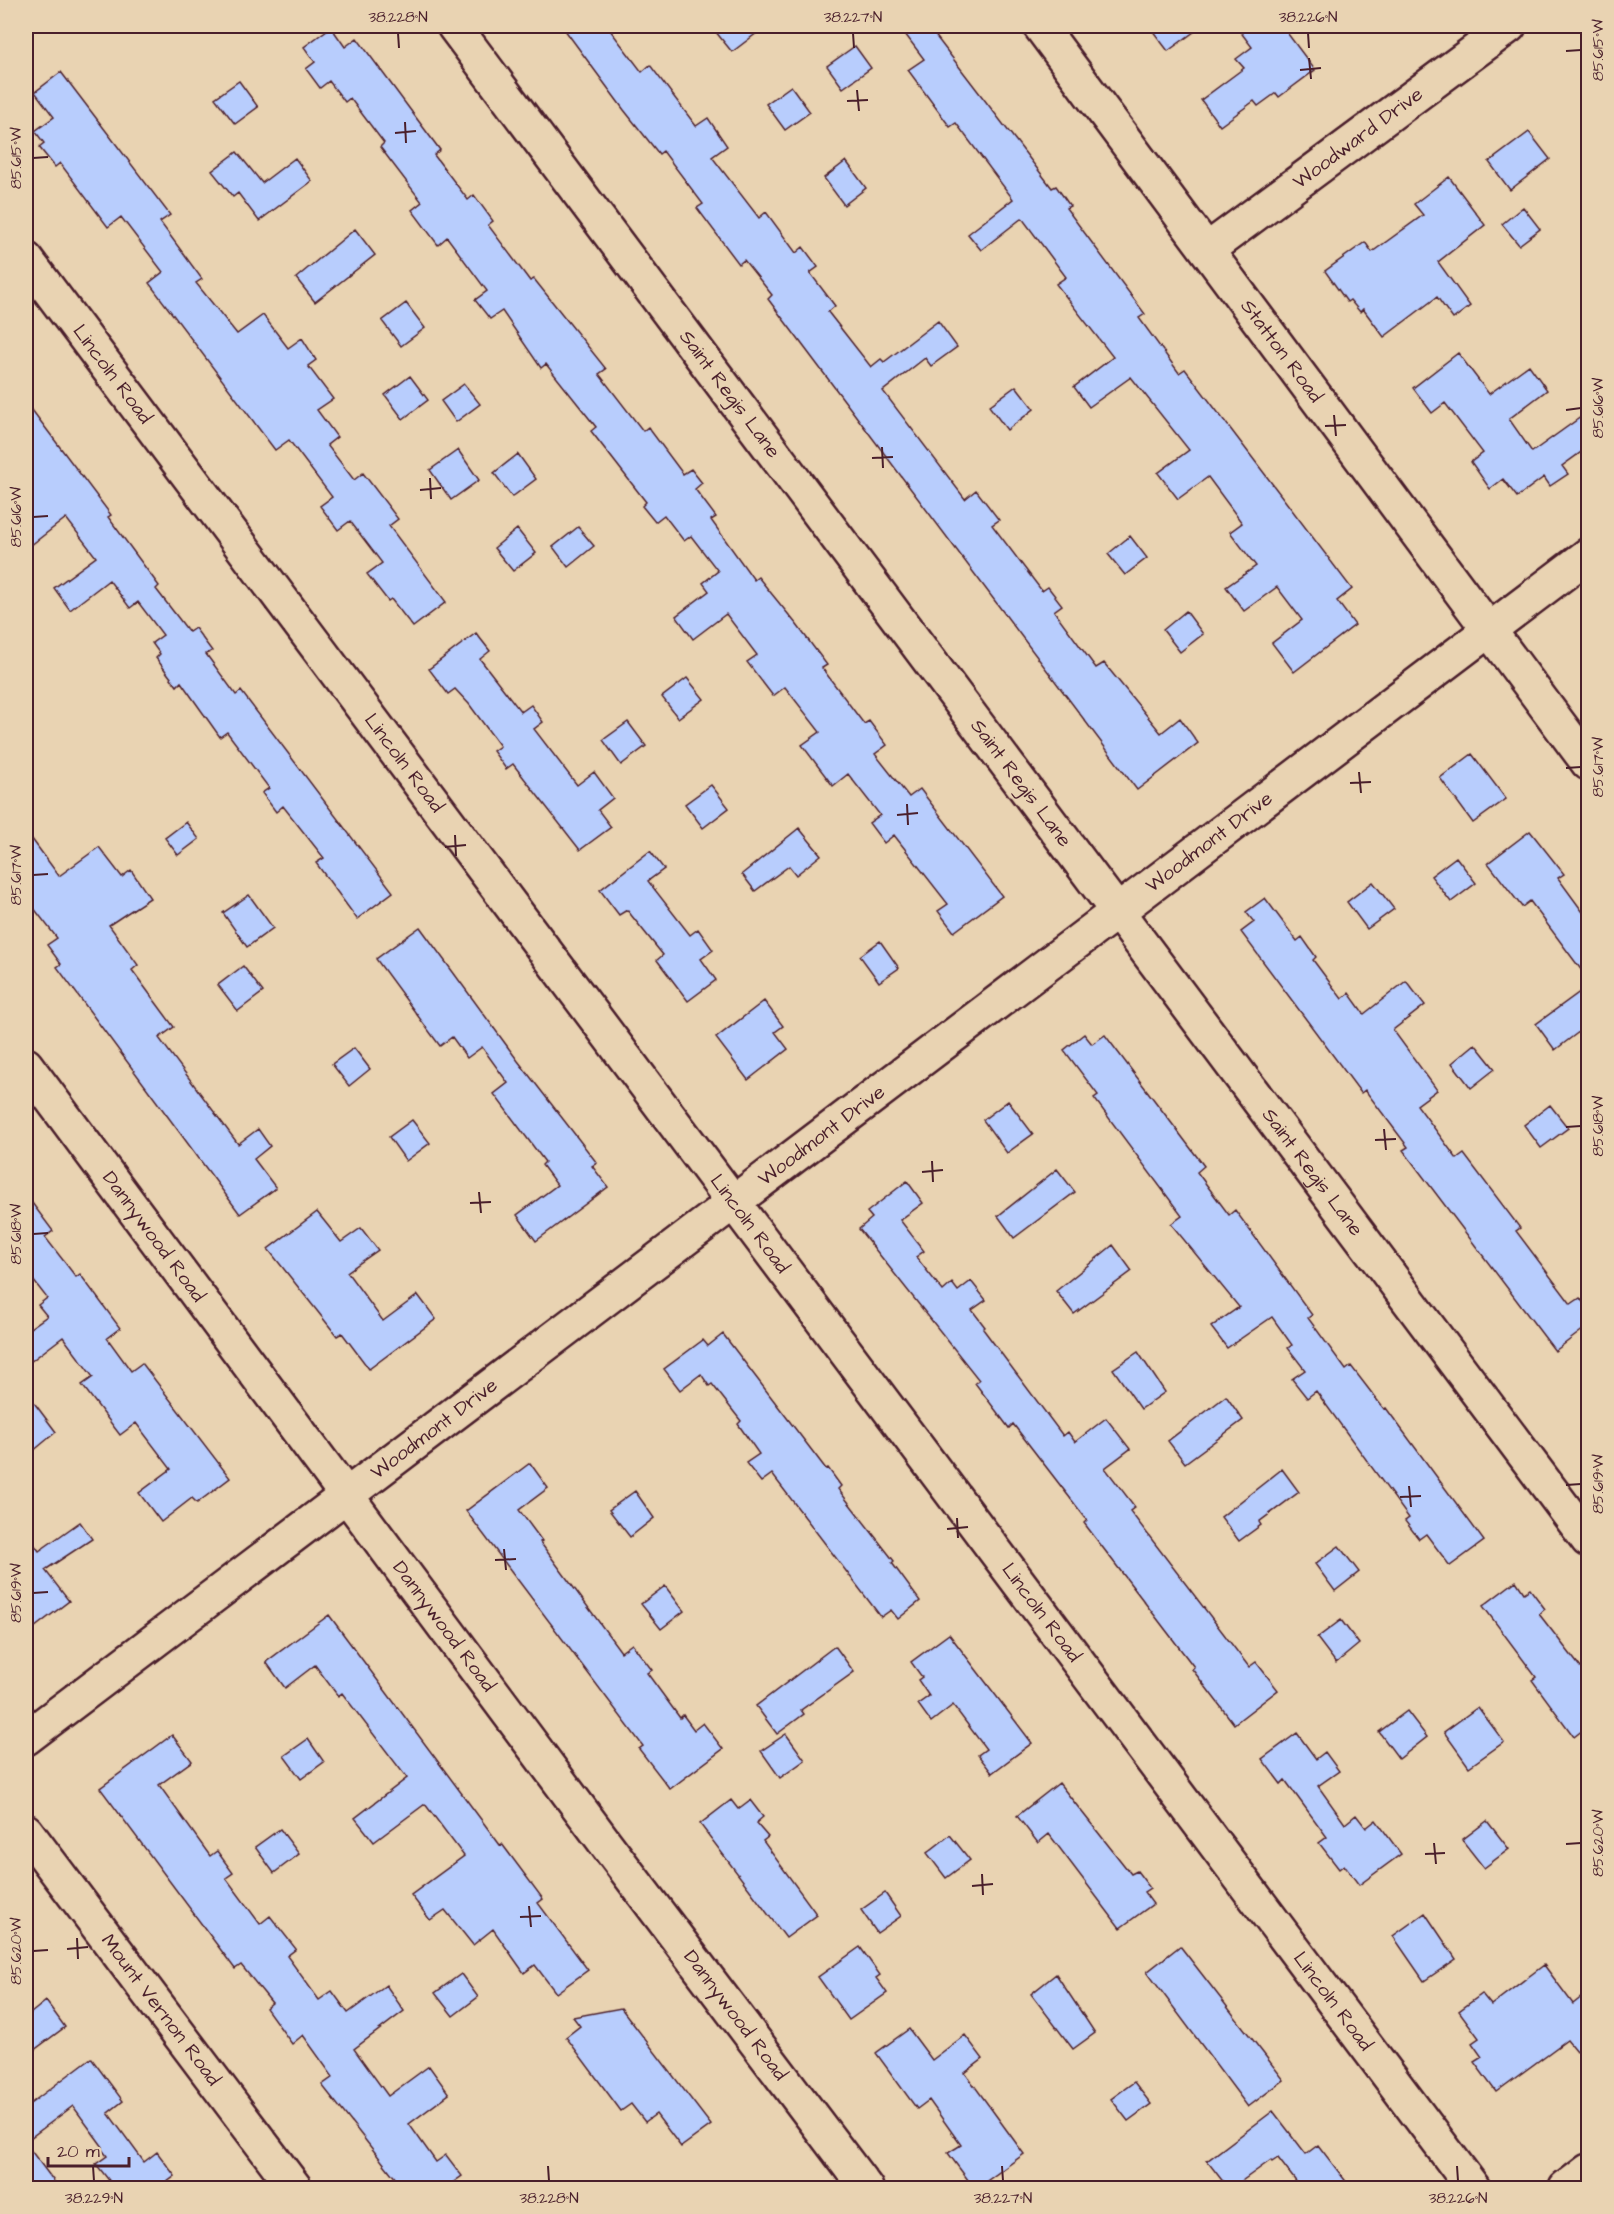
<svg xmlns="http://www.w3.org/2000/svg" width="1614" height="2214" font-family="'Architects Daughter',sans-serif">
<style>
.building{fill:#b8cdfd;stroke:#4a1f2b;stroke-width:1.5}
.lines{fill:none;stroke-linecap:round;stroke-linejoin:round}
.minor-casing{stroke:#4a1f2b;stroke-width:38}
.minor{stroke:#e9d3b2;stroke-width:33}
.ticks{fill:none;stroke:#4a1f2b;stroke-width:2}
.labels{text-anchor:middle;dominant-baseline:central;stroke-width:4.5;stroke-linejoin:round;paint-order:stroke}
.street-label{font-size:20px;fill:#4a1f2b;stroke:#e9d3b2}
.neatline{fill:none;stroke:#4a1f2b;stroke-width:2}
.ticks-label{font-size:15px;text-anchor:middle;fill:#4a1f2b}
</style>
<rect width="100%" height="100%" fill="#e9d3b2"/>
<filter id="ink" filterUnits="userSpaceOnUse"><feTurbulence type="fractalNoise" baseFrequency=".0167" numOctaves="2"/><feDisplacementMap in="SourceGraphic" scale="12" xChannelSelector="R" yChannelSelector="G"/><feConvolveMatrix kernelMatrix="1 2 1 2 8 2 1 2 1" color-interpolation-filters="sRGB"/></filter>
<g filter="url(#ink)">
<path class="building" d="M562 26H607L642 72 650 65 696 126 708 118 727 146 712 157 759 218 766 212 796 253 803 247 818 267 810 273 835 306 828 312 871 367 881 359 884 362 938 321 957 347 931 366 925 358 883 391 965 499 976 490 999 520 992 525 1042 591 1048 587 1062 605 1054 611 1096 668 1104 663 1161 733 1180 718 1198 743 1137 790 768 299 772 295 744 260 739 264 697 208 703 204 663 151 659 154 624 110Z
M711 26H766L732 52Z
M899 26H928L1052 188 1056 186 1070 206 1066 208 1145 314 1139 318 1179 373 1185 369 1352 589 1337 601 1355 625 1294 672 1272 643 1302 620 1277 587 1244 611 1226 587 1256 566 1230 532 1242 523 1208 477 1178 499 1158 473 1189 450 1131 377 1089 407 1074 387 1113 357 1056 284 1066 277 1022 218 981 250 968 234 1013 199 956 123 950 127 908 70 924 59Z
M1149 26H1202L1168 51Z
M1236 26H1282L1315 70 1279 97 1276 93 1258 106 1254 101 1220 126 1201 100 1244 68 1236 59 1252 47Z
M331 27 345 47 357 38 440 150 434 155 468 200 474 195 493 221 488 225 530 281 534 279 606 369 599 374 643 431 648 427 683 474 691 469 702 483 695 489 716 517 711 520 754 580 758 577 797 625 827 665 822 668 864 724 869 721 887 745 875 754 909 797 920 789 1002 896 954 932 938 911 948 904 894 835 884 843 869 823 880 815 848 774 833 786 802 745 820 732 785 687 773 696 747 662 757 655 726 614 693 639 676 616 709 591 703 583 718 571 691 536 684 541 664 515 655 522 642 506 646 502 591 431 596 427 546 364 541 368 502 311 490 319 475 300 487 291 447 237 438 245 412 210 422 202 380 147 384 143 350 98 345 102 329 81 320 88 306 69 315 62 304 47Z
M855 46 871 68 843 88 827 66Z
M61 72 170 215 160 222 202 279 196 283 237 334 263 315 288 348 302 338 316 360 308 366 333 399 317 410 337 437 327 445 354 480 363 473 398 519 389 526 446 602 413 627 391 599 388 601 367 574 382 563 350 521 338 530 320 506 332 497 289 440 275 450 149 283 163 272 121 217 108 227 60 163 55 167 39 147 44 143 35 131 54 117 35 92Z
M239 81 258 107 235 124 215 98Z
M791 86 810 112 785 130 766 104Z
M1529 132 1550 159 1510 190 1489 162Z
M237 152 262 183 295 158 312 181 259 221 238 193 233 197 212 171Z
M846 161 866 188 844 205 824 178Z
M1449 177 1485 225 1438 262 1470 306 1453 319 1437 297 1384 337 1363 309 1360 312 1350 300 1347 302 1325 271 1365 242 1372 252 1423 215 1414 204Z
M1523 207 1540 229 1519 245 1502 224Z
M355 229 375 255 315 302 296 278Z
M406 303 425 328 401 346 382 321Z
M1458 353 1489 394 1529 365 1547 390 1509 419 1532 452 1588 412V447L1562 466 1568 474 1550 486 1544 477 1517 497 1503 479 1490 489 1471 462 1483 453 1445 403 1432 413 1413 388Z
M410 376 428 400 403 419 385 395Z
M464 384 480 404 456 422 441 401Z
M1016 386 1034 409 1007 430 989 406Z
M26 402 111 515 108 517 159 586 156 589 189 632 195 628 212 651 206 654 236 695 241 691 393 892 357 919 316 863 324 858 283 806 276 812 262 793 269 788 227 732 220 737 181 682 177 686 156 658 160 654 152 643 163 635 138 602 130 608 109 580 70 610 54 588 96 557 66 518 26 549Z
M458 450 479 480 451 500 430 470Z
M518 454 536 479 512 497 494 473Z
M578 527 594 546 568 567 553 547Z
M517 529 536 553 513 571 494 548Z
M1130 536 1147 558 1125 575 1108 554Z
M1186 611 1203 634 1180 652 1163 630Z
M476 633 490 651 480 659 521 712 531 705 543 722 534 729 577 785 594 772 613 798 598 810 611 827 580 850 513 764 506 769 493 751 500 746 469 704 455 689 448 694 429 669Z
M687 678 704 699 678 718 662 697Z
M628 722 646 746 621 765 603 740Z
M1472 754 1506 799 1473 823 1440 778Z
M711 785 729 808 703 828 685 804Z
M186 822 199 839 178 855 165 838Z
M799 828 821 855 796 875 789 866 755 891 742 874Z
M26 831 59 876 99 847 122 877 131 870 150 898 109 925 138 965 132 970 174 1027 159 1038 238 1144 258 1129 270 1146 254 1159 276 1188 240 1214 57 967 61 964 47 945 57 938 26 898Z
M1530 831 1564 874 1558 878 1588 919V979L1530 901 1522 907 1488 863Z
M650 851 664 869 648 881 690 935 698 929 713 950 701 959 716 980 688 1001 657 960 663 955 627 910 619 915 600 890Z
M1456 857 1476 883 1451 902 1431 876Z
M1373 882 1394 909 1367 929 1347 902Z
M249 895 273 928 247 947 223 913Z
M1265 898 1297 941 1302 937 1316 957 1313 960 1342 999 1349 993 1364 1014 1406 981 1425 1005 1393 1030 1437 1090 1417 1105 1457 1159 1464 1154 1520 1228 1516 1231 1571 1304 1580 1298 1588 1309V1326L1555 1351 1403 1150 1408 1147 1365 1090 1361 1093 1241 932 1254 922 1246 912Z
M420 927 518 1061 597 1163 592 1166 608 1187 536 1241 517 1215 557 1185 542 1165 545 1162 494 1094 508 1083 482 1047 467 1058 452 1037 440 1046 376 959Z
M880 941 899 968 879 982 860 956Z
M243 966 263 992 238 1011 218 985Z
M1588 986V1025L1555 1050 1536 1024Z
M764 1001 783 1026 775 1032 788 1049 748 1080 716 1038Z
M1084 1034 1092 1044 1105 1035 1204 1166 1197 1172 1229 1215 1235 1210 1312 1315 1308 1318 1346 1370 1351 1366 1384 1409 1386 1408 1484 1541 1450 1566 1426 1534 1419 1539 1405 1521 1409 1518 1316 1391 1307 1398 1292 1379 1305 1370 1288 1348 1292 1345 1272 1317 1227 1348 1211 1327 1239 1307 1171 1224 1182 1216 1094 1098 1098 1095 1064 1050Z
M1475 1044 1495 1069 1471 1088 1452 1063Z
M354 1048 370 1069 349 1086 332 1064Z
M1008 1101 1033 1134 1007 1153 983 1120Z
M1550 1105 1568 1128 1541 1148 1524 1125Z
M412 1120 430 1143 406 1161 389 1137Z
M1057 1169 1075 1192 1014 1238 998 1216Z
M907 1181 923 1203 900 1220 924 1251 916 1257 943 1291 952 1283 958 1291 971 1281 986 1300 972 1310 985 1327 983 1329 1063 1436 1068 1432 1075 1442 1106 1418 1130 1449 1105 1468 1135 1507 1130 1511 1249 1667 1256 1662 1278 1690 1234 1724 1192 1669 1194 1667 1084 1523 1087 1520 1013 1424 1009 1428 975 1383 979 1380 859 1229 872 1218 867 1212Z
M26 1195 53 1231 45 1237 76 1277 80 1274 120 1328 107 1338 131 1371 142 1363 230 1478 197 1503 192 1498 161 1522 139 1493 171 1469 136 1423 120 1435 82 1385 93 1377 63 1337 26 1365V1331L47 1316 38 1305 47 1298 26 1271Z
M317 1212 341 1242 361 1228 378 1250 347 1272 383 1321 418 1295 436 1319 369 1369 342 1333 337 1336 268 1249Z
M1113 1245 1132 1271 1074 1314 1056 1291Z
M723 1334 826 1469 828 1468 841 1486 838 1489 894 1561 892 1563 920 1601 898 1619 891 1610 881 1617 772 1474 761 1482 746 1463 759 1454 738 1424 741 1421 712 1384 709 1386 701 1374 680 1390 664 1369 703 1340 708 1346Z
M1138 1352 1165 1392 1141 1409 1113 1369Z
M26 1392 56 1432 26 1457Z
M1226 1396 1243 1420 1185 1463 1168 1441Z
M530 1463 548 1488 519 1510 542 1541 540 1542 621 1652 632 1644 652 1670 647 1673 680 1718 683 1715 694 1730 703 1723 723 1749 670 1789 639 1749 643 1746 466 1511Z
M1282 1469 1299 1492 1259 1522 1261 1525 1239 1541 1221 1517Z
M635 1491 654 1518 630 1537 609 1510Z
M80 1522 92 1539 45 1570 69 1601 26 1634V1533L39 1551Z
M1339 1546 1359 1572 1335 1591 1315 1564Z
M1516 1581 1524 1593 1530 1589 1545 1609 1539 1614 1588 1677V1726L1574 1737 1532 1680 1536 1677 1483 1606Z
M665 1586 684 1611 661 1629 641 1604Z
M329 1615 500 1845 502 1844 543 1899 538 1903 588 1970 556 1993 535 1965 524 1973 493 1929 473 1945 445 1910 430 1920 411 1895 464 1856 425 1804 374 1842 355 1818 407 1778 342 1693 338 1696 315 1665 285 1688 266 1662Z
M1341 1620 1359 1644 1336 1663 1317 1638Z
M949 1634 1032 1743 992 1773 978 1755 986 1749 953 1705 931 1722 918 1704 929 1696 918 1680 922 1677 911 1662Z
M835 1646 854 1672 801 1710 804 1714 777 1734 756 1706Z
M1478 1707 1504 1742 1469 1767 1444 1732Z
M1407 1711 1427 1737 1399 1759 1379 1732Z
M1297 1733 1316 1759 1325 1752 1339 1771 1318 1786 1345 1824 1356 1815 1366 1828 1376 1820 1401 1854 1359 1885 1344 1865 1339 1869 1319 1843 1327 1837 1285 1780 1281 1784 1262 1759Z
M786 1734 805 1760 780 1778 761 1751Z
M172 1735 192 1761 159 1785 210 1856 217 1851 233 1873 226 1878 260 1924 270 1916 296 1949 287 1956 319 2000 332 1991 348 2013 386 1985 404 2011 354 2049 388 2096 429 2066 449 2094 409 2124 436 2162 446 2155 462 2176 445 2188H403L322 2085 333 2077 303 2035 292 2044 266 2008 272 2003 241 1965 235 1969 100 1788Z
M308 1739 324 1762 301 1779 284 1756Z
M1059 1783 1131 1874 1137 1871 1150 1888 1144 1892 1153 1904 1120 1928 1049 1834 1038 1843 1017 1816Z
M731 1800 738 1809 750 1800 763 1817 756 1823 768 1837 763 1841 817 1915 786 1938 700 1824Z
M1487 1821 1509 1849 1484 1868 1462 1840Z
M280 1829 299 1854 274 1873 255 1847Z
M950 1835 970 1860 946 1878 927 1853Z
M885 1893 901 1916 877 1933 861 1910Z
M1425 1913 1456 1959 1424 1981 1393 1936Z
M1180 1946 1284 2080 1248 2107 1147 1972Z
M860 1947 880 1975 876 1978 887 1993 849 2020 818 1977Z
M1544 1965 1573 2004 1588 1992V2042L1576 2051 1567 2040 1496 2092 1474 2062 1482 2057 1472 2043 1479 2038 1459 2011 1482 1994 1491 2005Z
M461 1974 478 1997 453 2016 435 1993Z
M1056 1974 1095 2033 1073 2049 1031 1994Z
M46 2001 65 2027 26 2056V2017Z
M621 2008 711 2125 681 2147 656 2114 645 2122 631 2104 621 2111 566 2037 580 2026 573 2017Z
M909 2029 932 2060 965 2035 983 2059 965 2073 1024 2154 977 2188H974L948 2153 961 2145 929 2100 917 2109 876 2053Z
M91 2058 123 2101 108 2113 144 2162 157 2152 175 2176 159 2188H115L96 2164 107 2156 101 2148 103 2147 73 2106 26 2141V2107Z
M1134 2082 1151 2104 1128 2121 1111 2099Z
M1273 2111 1306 2154 1318 2145 1351 2188H1301L1278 2158 1272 2162 1271 2160 1232 2188H1228L1207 2161Z
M26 2144 59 2188H26Z"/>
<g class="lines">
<g class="minor-casing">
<g id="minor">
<path id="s1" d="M454 26 1588 1540"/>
<path id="s2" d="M1040 26 1588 763"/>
<path id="s3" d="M1207 250 1509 26"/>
<path id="s4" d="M26 259 1473 2188"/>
<path id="s5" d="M26 1065 606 1844 866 2188"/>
<path id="s6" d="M26 1738 1588 555"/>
<path id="s7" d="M26 1831 295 2188"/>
<path d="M1566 2188 1588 2171"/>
</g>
</g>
<use href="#minor" class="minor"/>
</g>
</g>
<path class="ticks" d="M398 33 399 48M853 33 854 48M1308 33 1309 48M1566 51 1581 50M1309 58 1311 79M1300 70 1321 68M857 90 859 111M847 101 868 100M405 122 406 143M395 133 416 131M33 158 48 157M1566 410 1581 408M1334 415 1336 436M1325 426 1346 425M882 447 883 468M872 458 893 457M430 478 431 499M420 490 441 488M33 517 48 516M1566 768 1581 767M1359 772 1361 793M1350 783 1371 782M907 804 908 825M897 815 918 813M455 835 456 856M445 847 466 845M33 875 48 874M1566 1127 1581 1126M1384 1129 1386 1150M1375 1140 1396 1139M932 1161 933 1182M922 1172 943 1170M479 1192 481 1213M470 1203 491 1202M33 1234 48 1233M1566 1485 1581 1484M1409 1486 1411 1507M1400 1497 1421 1496M957 1518 958 1538M947 1529 968 1527M504 1549 506 1570M495 1560 516 1559M33 1593 48 1592M1434 1843 1436 1864M1566 1844 1581 1843M1425 1854 1445 1853M982 1874 983 1895M972 1886 993 1884M529 1906 531 1927M520 1917 541 1916M77 1938 78 1959M67 1949 88 1947M33 1951 48 1950M93 2166 94 2181M548 2166 549 2181M1002 2166 1003 2181M1457 2166 1458 2181"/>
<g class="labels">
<g class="street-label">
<text stroke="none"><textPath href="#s3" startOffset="188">Woodward Drive</textPath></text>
<text stroke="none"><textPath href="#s2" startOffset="405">Statton Road</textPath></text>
<text stroke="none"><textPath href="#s4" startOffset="144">Lincoln Road</textPath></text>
<text stroke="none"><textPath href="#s1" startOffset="460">Saint Regis Lane</textPath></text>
<text stroke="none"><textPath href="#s4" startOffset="630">Lincoln Road</textPath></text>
<text stroke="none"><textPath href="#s1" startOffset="946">Saint Regis Lane</textPath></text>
<text stroke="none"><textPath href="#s6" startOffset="1484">Woodmont Drive</textPath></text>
<text stroke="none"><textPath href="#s6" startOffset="998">Woodmont Drive</textPath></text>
<text stroke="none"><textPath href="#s1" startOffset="1432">Saint Regis Lane</textPath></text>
<text stroke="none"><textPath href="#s4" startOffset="1206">Lincoln Road</textPath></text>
<text stroke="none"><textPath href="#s5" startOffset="214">Dannywood Road</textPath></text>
<text stroke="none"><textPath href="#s6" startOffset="512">Woodmont Drive</textPath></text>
<text stroke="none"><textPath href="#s4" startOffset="1692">Lincoln Road</textPath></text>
<text stroke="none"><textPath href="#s5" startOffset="700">Dannywood Road</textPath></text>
<text stroke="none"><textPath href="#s4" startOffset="2178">Lincoln Road</textPath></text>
<text stroke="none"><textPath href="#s7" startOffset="224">Mount Vernon Road</textPath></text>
<text stroke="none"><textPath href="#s5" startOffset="1186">Dannywood Road</textPath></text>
</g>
</g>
<rect width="1614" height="2214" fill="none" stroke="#e9d3b2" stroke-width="66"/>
<path d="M48 2157v9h81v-9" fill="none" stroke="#4a1f2b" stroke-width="3"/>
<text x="57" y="2157" font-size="18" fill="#4a1f2b" stroke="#e9d3b2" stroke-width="4.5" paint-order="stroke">20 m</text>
<rect x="33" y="33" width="1548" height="2148" class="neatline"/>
<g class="ticks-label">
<text x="398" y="22">38.228°N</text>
<text x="853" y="22">38.227°N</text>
<text x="1308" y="22">38.226°N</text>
<text transform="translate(1598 50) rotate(-90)" y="5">85.615°W</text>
<text transform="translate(16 158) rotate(-90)" y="5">85.615°W</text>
<text transform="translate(1598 408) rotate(-90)" y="5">85.616°W</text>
<text transform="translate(16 517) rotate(-90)" y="5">85.616°W</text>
<text transform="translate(1598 767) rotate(-90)" y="5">85.617°W</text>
<text transform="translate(16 875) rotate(-90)" y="5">85.617°W</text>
<text transform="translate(1598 1126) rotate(-90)" y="5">85.618°W</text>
<text transform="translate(16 1234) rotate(-90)" y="5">85.618°W</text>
<text transform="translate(1598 1484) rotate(-90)" y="5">85.619°W</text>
<text transform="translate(16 1593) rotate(-90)" y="5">85.619°W</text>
<text transform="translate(1598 1843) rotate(-90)" y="5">85.620°W</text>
<text transform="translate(16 1951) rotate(-90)" y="5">85.620°W</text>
<text x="94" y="2203">38.229°N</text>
<text x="549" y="2203">38.228°N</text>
<text x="1003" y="2203">38.227°N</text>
<text x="1458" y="2203">38.226°N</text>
</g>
</svg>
